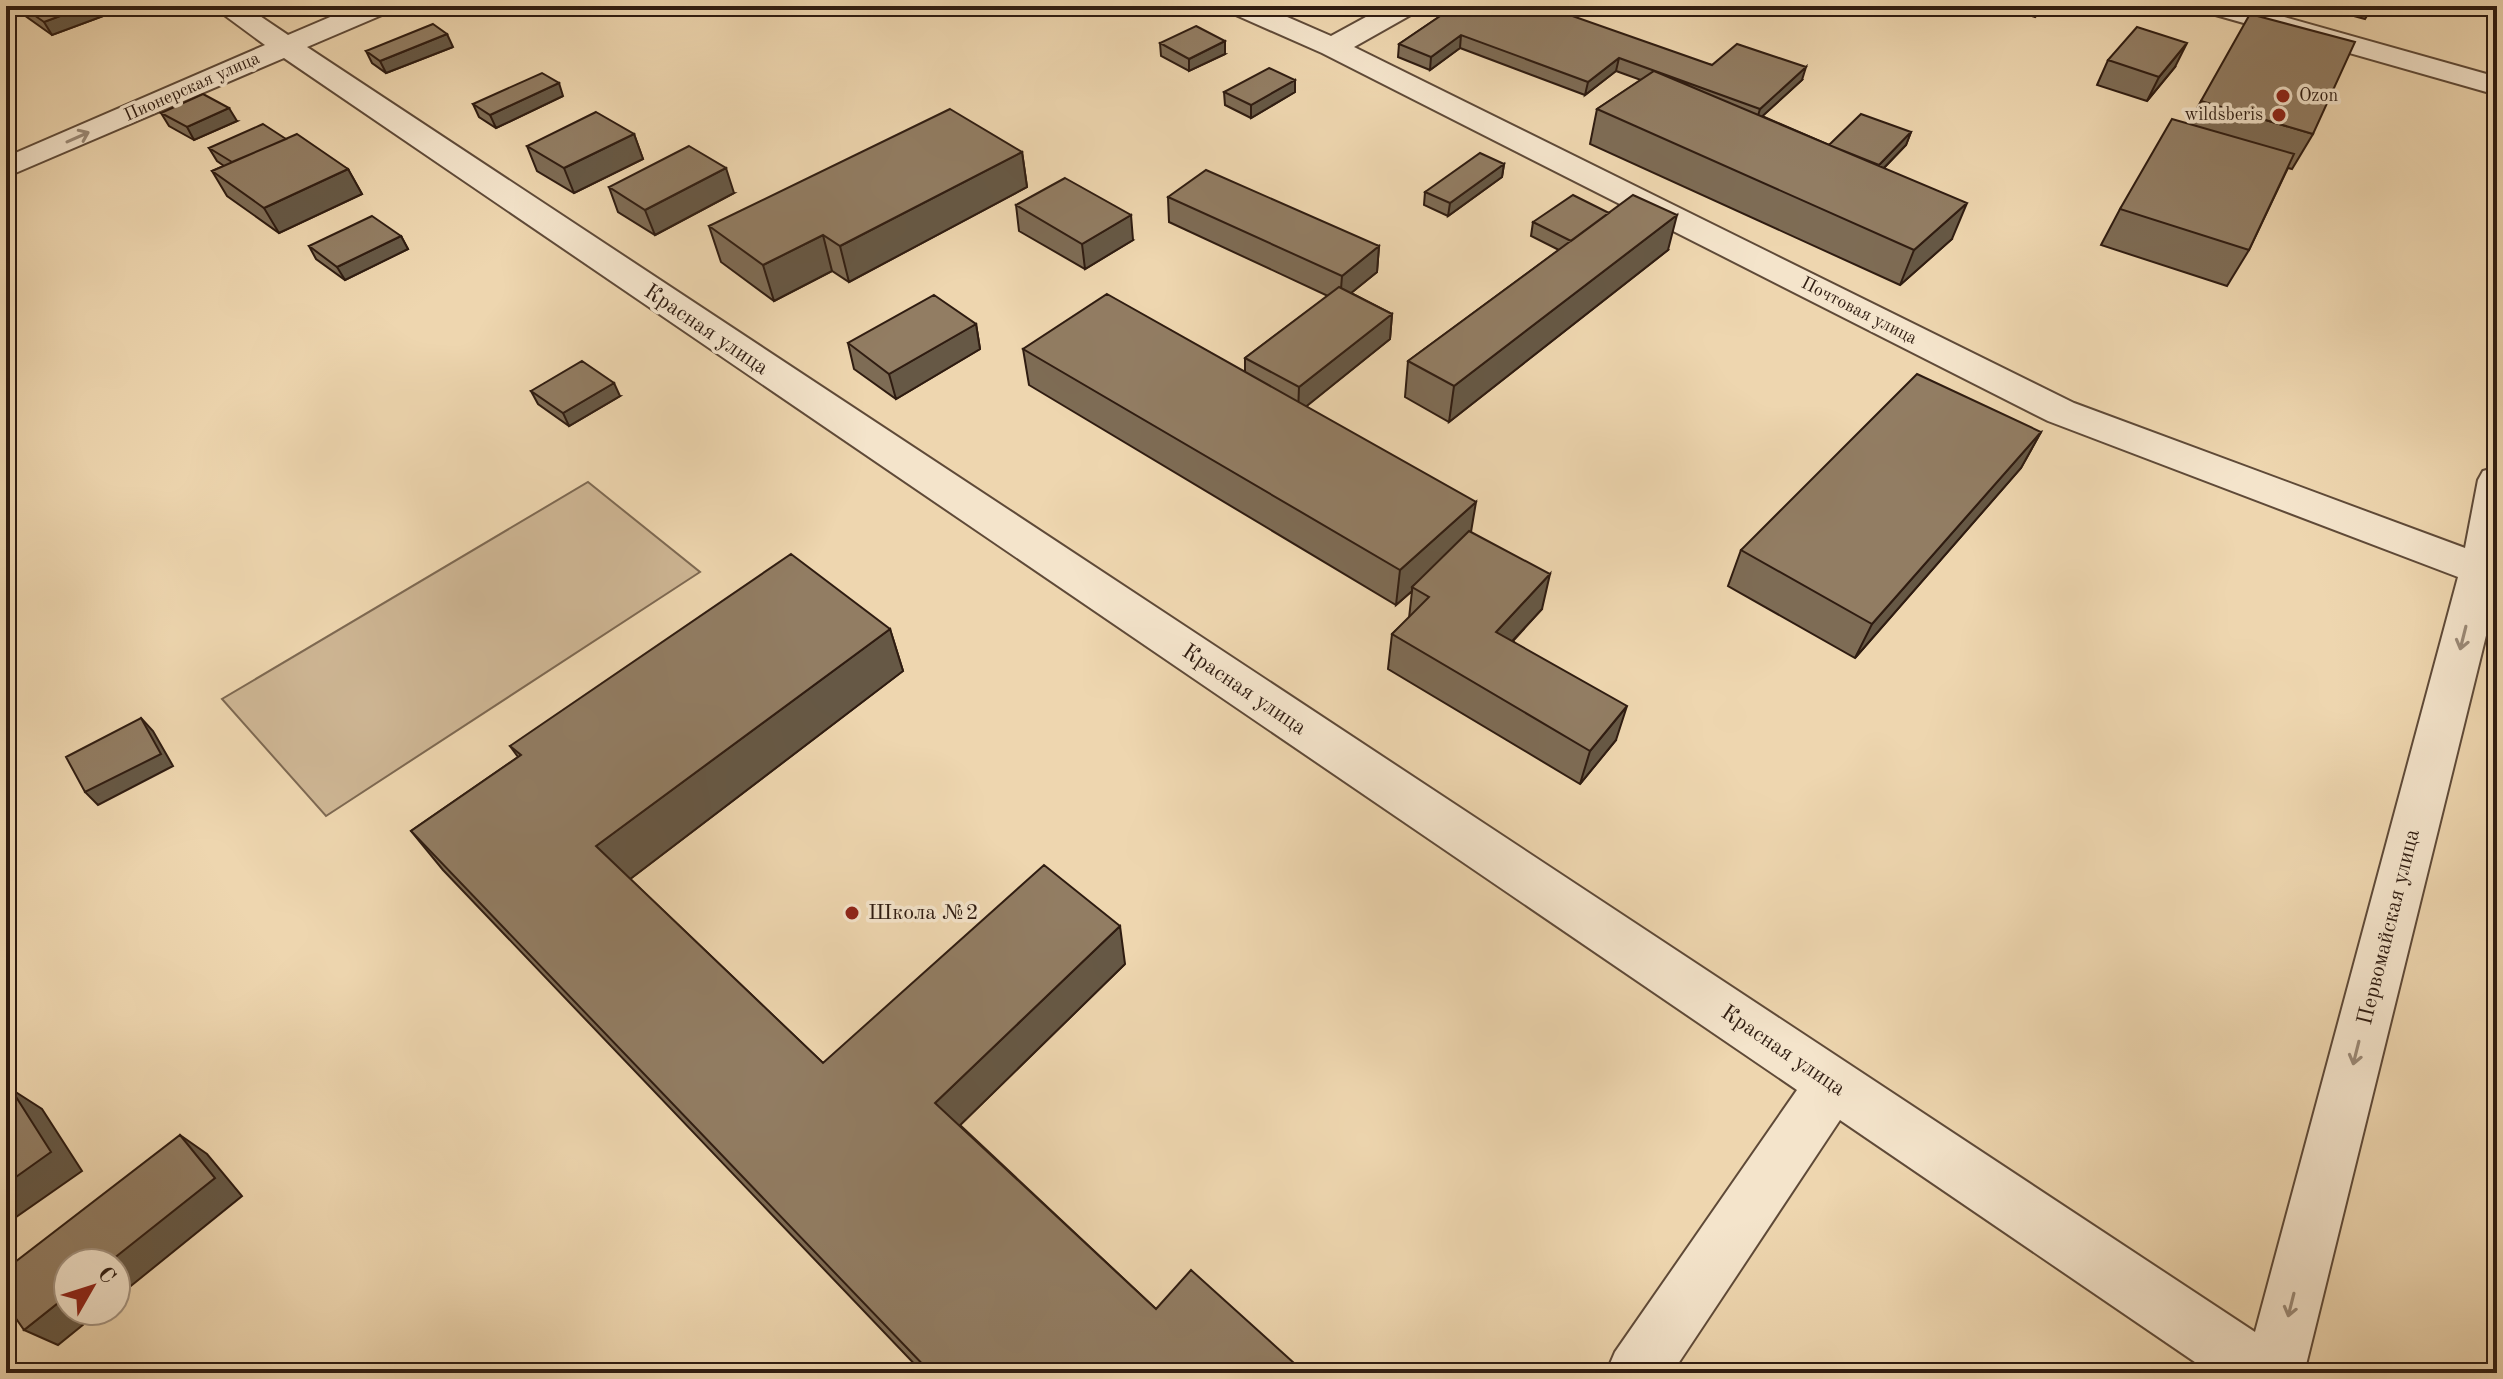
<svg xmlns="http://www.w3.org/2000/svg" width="2503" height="1379" font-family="'Old Standard TT',serif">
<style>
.green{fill:#ceb694;stroke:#7e6952;stroke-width:2}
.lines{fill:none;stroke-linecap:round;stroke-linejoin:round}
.minor-casing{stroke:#5f4a38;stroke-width:4}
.minor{fill:#f4e4cb;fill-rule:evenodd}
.wall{fill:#7e6c55;stroke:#2f1c11;stroke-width:2}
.shaded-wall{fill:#665845;stroke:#2f1c11;stroke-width:2}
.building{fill:#927d63;stroke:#2f1c11;stroke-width:2}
.oneway{stroke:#9b8a77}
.poi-dot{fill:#8f2418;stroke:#f4e4cb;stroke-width:3}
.labels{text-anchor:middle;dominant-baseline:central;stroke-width:7;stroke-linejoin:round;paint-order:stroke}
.far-street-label{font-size:18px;fill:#2f1c11;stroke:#f4e4cb}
.far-poi-label{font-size:18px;fill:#2f1c11;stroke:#f4e4cb;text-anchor:start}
.street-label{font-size:22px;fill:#2f1c11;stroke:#f4e4cb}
.poi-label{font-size:22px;fill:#2f1c11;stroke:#f4e4cb;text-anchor:start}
</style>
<rect width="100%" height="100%" fill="#eed6af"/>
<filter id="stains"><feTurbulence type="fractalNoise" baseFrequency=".0025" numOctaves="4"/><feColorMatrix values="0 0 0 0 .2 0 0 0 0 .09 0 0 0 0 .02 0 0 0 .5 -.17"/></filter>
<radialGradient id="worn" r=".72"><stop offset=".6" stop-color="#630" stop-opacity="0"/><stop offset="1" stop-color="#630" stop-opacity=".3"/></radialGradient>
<path class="green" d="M588 482 700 572 326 816 222 699Z"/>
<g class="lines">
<g class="minor-casing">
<path id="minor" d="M212 6H245L288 35 356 6H393L389 12 307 47 2255 1332 2458 577 2048 421 1322 53 1229 12 1225 6H1262L1331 36 1386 6H1420L1416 12 1354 47 2074 403 2465 548 2478 480 2483 471 2497 467V591L2304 1373H2211L1840 1120 1672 1373H1606L1615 1352 1797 1090 284 58 6 177V157L265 45Z
M2201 6H2245L2497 77V95L2205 12Z"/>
</g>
<use href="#minor" class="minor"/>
</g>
<path class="wall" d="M19 6H110L114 12 52 35 24 15Z
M1455 6 1712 65 1802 80 1762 116 1829 145 1911 132 1906 145 1884 168 1952 239 1900 285 1590 144 1597 109 1641 80 1616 71 1585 95 1460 48 1430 70 1398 57 1399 44Z
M2000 6H2045L2035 17Z
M2317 6H2373L2365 19Z
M1160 43 1225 54 1189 71 1161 56Z
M453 47 386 73 372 63 366 51Z
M2108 60 2175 67 2147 101 2097 85Z
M1295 80V92L1251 118 1225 105 1224 92Z
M563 96 496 128 479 117 473 104Z
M2201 101 2313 134 2292 169 2288 168 2249 250 2227 286 2101 245 2120 209 2189 123Z
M161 113 237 121 194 140 169 126Z
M634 134 643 159 574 193 537 171 527 146Z
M286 139 348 169 362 194 279 233 227 196 212 171 224 166 217 161 209 148Z
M1022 152 1027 187 849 282 832 271 774 301 721 262 709 226Z
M1504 164 1502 177 1448 216 1424 205 1425 192Z
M609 187 734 193 655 235 618 212Z
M1168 197 1379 246 1377 272 1351 293 1392 314 1390 339 1306 406 1471 532 1542 609 1513 641 1616 740 1580 784 1388 669 1392 634 1409 618 1412 591 1396 605 1029 385 1023 349 1245 372V358L1328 296 1169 222Z
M1016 205 1133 240 1085 269 1019 231Z
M1533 222 1668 250 1449 422 1405 397 1408 361 1559 250 1531 236Z
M401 236 408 249 345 280 316 259 309 246Z
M976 324 980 349 896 399 854 369 848 343Z
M531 391 620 396 569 426 538 404Z
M2041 432 2021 468 1855 658 1728 586 1741 550Z
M890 629 903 671 630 879 823 1063 1125 964 960 1125 1156 1309 1305 1373H923L443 870 411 831 518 757 510 746Z"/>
<path class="shaded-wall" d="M87 6H110L114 12 52 35 44 22Z
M2039 6H2045L2035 17Z
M447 34 453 47 386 73 380 61Z
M1461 35 1460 48 1430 70 1431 57Z
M1225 41V54L1189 71V59Z
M2187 43 2175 67 2147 101 2159 77Z
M1619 58 1616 71 1585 95 1588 82Z
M1806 67 1802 80 1756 122 1760 109Z
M1295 80V92L1251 118V105Z
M559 83 563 96 496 128 490 115Z
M229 108 237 121 194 140 187 127Z
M1911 132 1906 145 1874 178 1879 165Z
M634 134 643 159 574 193 564 168Z
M1022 152 1027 187 849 282 840 246Z
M1504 164 1502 177 1448 216 1450 203Z
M726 168 734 193 655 235 645 210Z
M348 169 362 194 279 233 264 208Z
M1967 203 1952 239 1900 285 1914 250Z
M1131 215 1133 240 1085 269 1082 244Z
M1677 215 1668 250 1449 422 1454 386Z
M823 235 832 271 774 301 763 265Z
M401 236 408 249 345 280 337 267Z
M1379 246 1377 272 1340 302 1342 276Z
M1392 314 1390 339 1298 413 1299 387Z
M976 324 980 349 896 399 889 374Z
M614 383 620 396 569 426 563 413Z
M2041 432 2021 468 1855 658 1872 624Z
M1476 502 1470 538 1412 587V591L1396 605 1400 570Z
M1550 574 1542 609 1489 666 1496 632Z
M890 629 903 671 621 886 596 846Z
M1627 706 1616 740 1580 784 1590 751Z
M141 718 153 731 173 766 98 805 85 792Z
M1120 926 1125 964 949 1136 935 1103Z
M11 1089 42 1109 82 1171 6 1224V1184Z
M180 1135 207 1154 242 1196 116 1298V1263H108Z
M68 1295V1311H100L58 1345 24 1330Z"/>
<path class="building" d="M21 6H87L44 22Z
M1455 6H1544L1712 65 1737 44 1806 67 1760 109 1619 58 1588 82 1461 35 1431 57 1399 44Z
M2250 14 2355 42 2313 134 2201 101Z
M433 24 447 34 380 61 366 51Z
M1196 26 1225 41 1189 59 1160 43Z
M2137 27 2187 43 2159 77 2108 60Z
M1269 68 1295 80 1251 105 1224 92Z
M1654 71 1967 203 1914 250 1597 109Z
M542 73 559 83 490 115 473 104Z
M203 94 229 108 187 127 161 113Z
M950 109 1022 152 840 246 823 235 763 265 709 226Z
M596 112 634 134 564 168 527 146Z
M1861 114 1911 132 1879 165 1829 145Z
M2172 119 2294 154 2249 250 2120 209Z
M263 124 286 139 232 162 209 148Z
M297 134 348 169 264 208 212 171Z
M689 146 726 168 645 210 609 187Z
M1480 153 1504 164 1450 203 1425 192Z
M1206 170 1379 246 1342 276 1168 197Z
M1065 178 1131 215 1082 244 1016 205Z
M1573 195 1609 213 1571 241 1533 222Z
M1633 195 1677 215 1454 386 1408 361Z
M372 216 401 236 337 267 309 246Z
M1339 287 1392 314 1299 387 1245 358Z
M1107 294 1476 502 1400 570 1023 349Z
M934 295 976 324 889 374 848 343Z
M582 361 614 383 563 413 531 391Z
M1917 374 2041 432 1872 624 1741 550Z
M1469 531 1550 574 1496 632 1627 706 1590 751 1392 634 1429 597 1412 587Z
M791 554 890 629 596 846 823 1063 1044 865 1120 926 935 1103 1156 1309 1191 1270 1305 1373H931L411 831 521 755 510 746Z
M141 718 161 754 85 792 66 757Z
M11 1089 51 1152 6 1184V1093Z
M180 1135 215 1178 108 1263H68V1295L24 1330 6 1304V1269Z"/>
<defs><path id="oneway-shaft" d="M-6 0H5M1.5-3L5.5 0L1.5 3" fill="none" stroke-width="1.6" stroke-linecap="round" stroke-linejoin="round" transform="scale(2)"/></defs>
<g class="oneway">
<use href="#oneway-shaft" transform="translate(78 137) rotate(-24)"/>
<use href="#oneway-shaft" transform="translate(2463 638) rotate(104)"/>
<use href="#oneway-shaft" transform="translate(2356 1053) rotate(104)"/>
<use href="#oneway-shaft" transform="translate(2291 1305) rotate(104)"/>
</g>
<g class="poi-dot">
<circle cx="2283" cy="96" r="8"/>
<circle cx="2279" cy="115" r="8"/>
<circle cx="852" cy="913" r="8"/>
</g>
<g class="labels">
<g class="far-street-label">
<text transform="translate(192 87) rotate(-24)">Пионерская улица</text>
<text transform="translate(1859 311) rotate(27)">Почтовая улица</text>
</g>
<g class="far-poi-label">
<text x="2299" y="96">Ozon</text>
<text x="2263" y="115" text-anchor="end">wildsberis</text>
</g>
<g class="street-label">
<text transform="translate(706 330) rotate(34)">Красная улица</text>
<text transform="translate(1244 690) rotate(34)">Красная улица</text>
<text transform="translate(2389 927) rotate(-76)">Первомайская улица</text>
<text transform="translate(1783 1051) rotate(34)">Красная улица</text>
</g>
<g class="poi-label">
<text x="868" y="913">Школа №2</text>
</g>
</g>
<rect width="2503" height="1379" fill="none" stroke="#eed6af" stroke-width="32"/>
<rect x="8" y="8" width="2487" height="1363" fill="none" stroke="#2f1c11" stroke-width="4"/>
<rect x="16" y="16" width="2471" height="1347" fill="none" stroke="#2f1c11" stroke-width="2"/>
<g transform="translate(92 1287) rotate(51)"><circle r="38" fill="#f4e4cb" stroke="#a59481" stroke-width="2"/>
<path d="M0-6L14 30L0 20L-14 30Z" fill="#8f2418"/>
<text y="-12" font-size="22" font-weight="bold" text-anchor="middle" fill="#2f1c11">С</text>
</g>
<rect width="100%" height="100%" filter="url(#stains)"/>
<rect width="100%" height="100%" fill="url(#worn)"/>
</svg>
